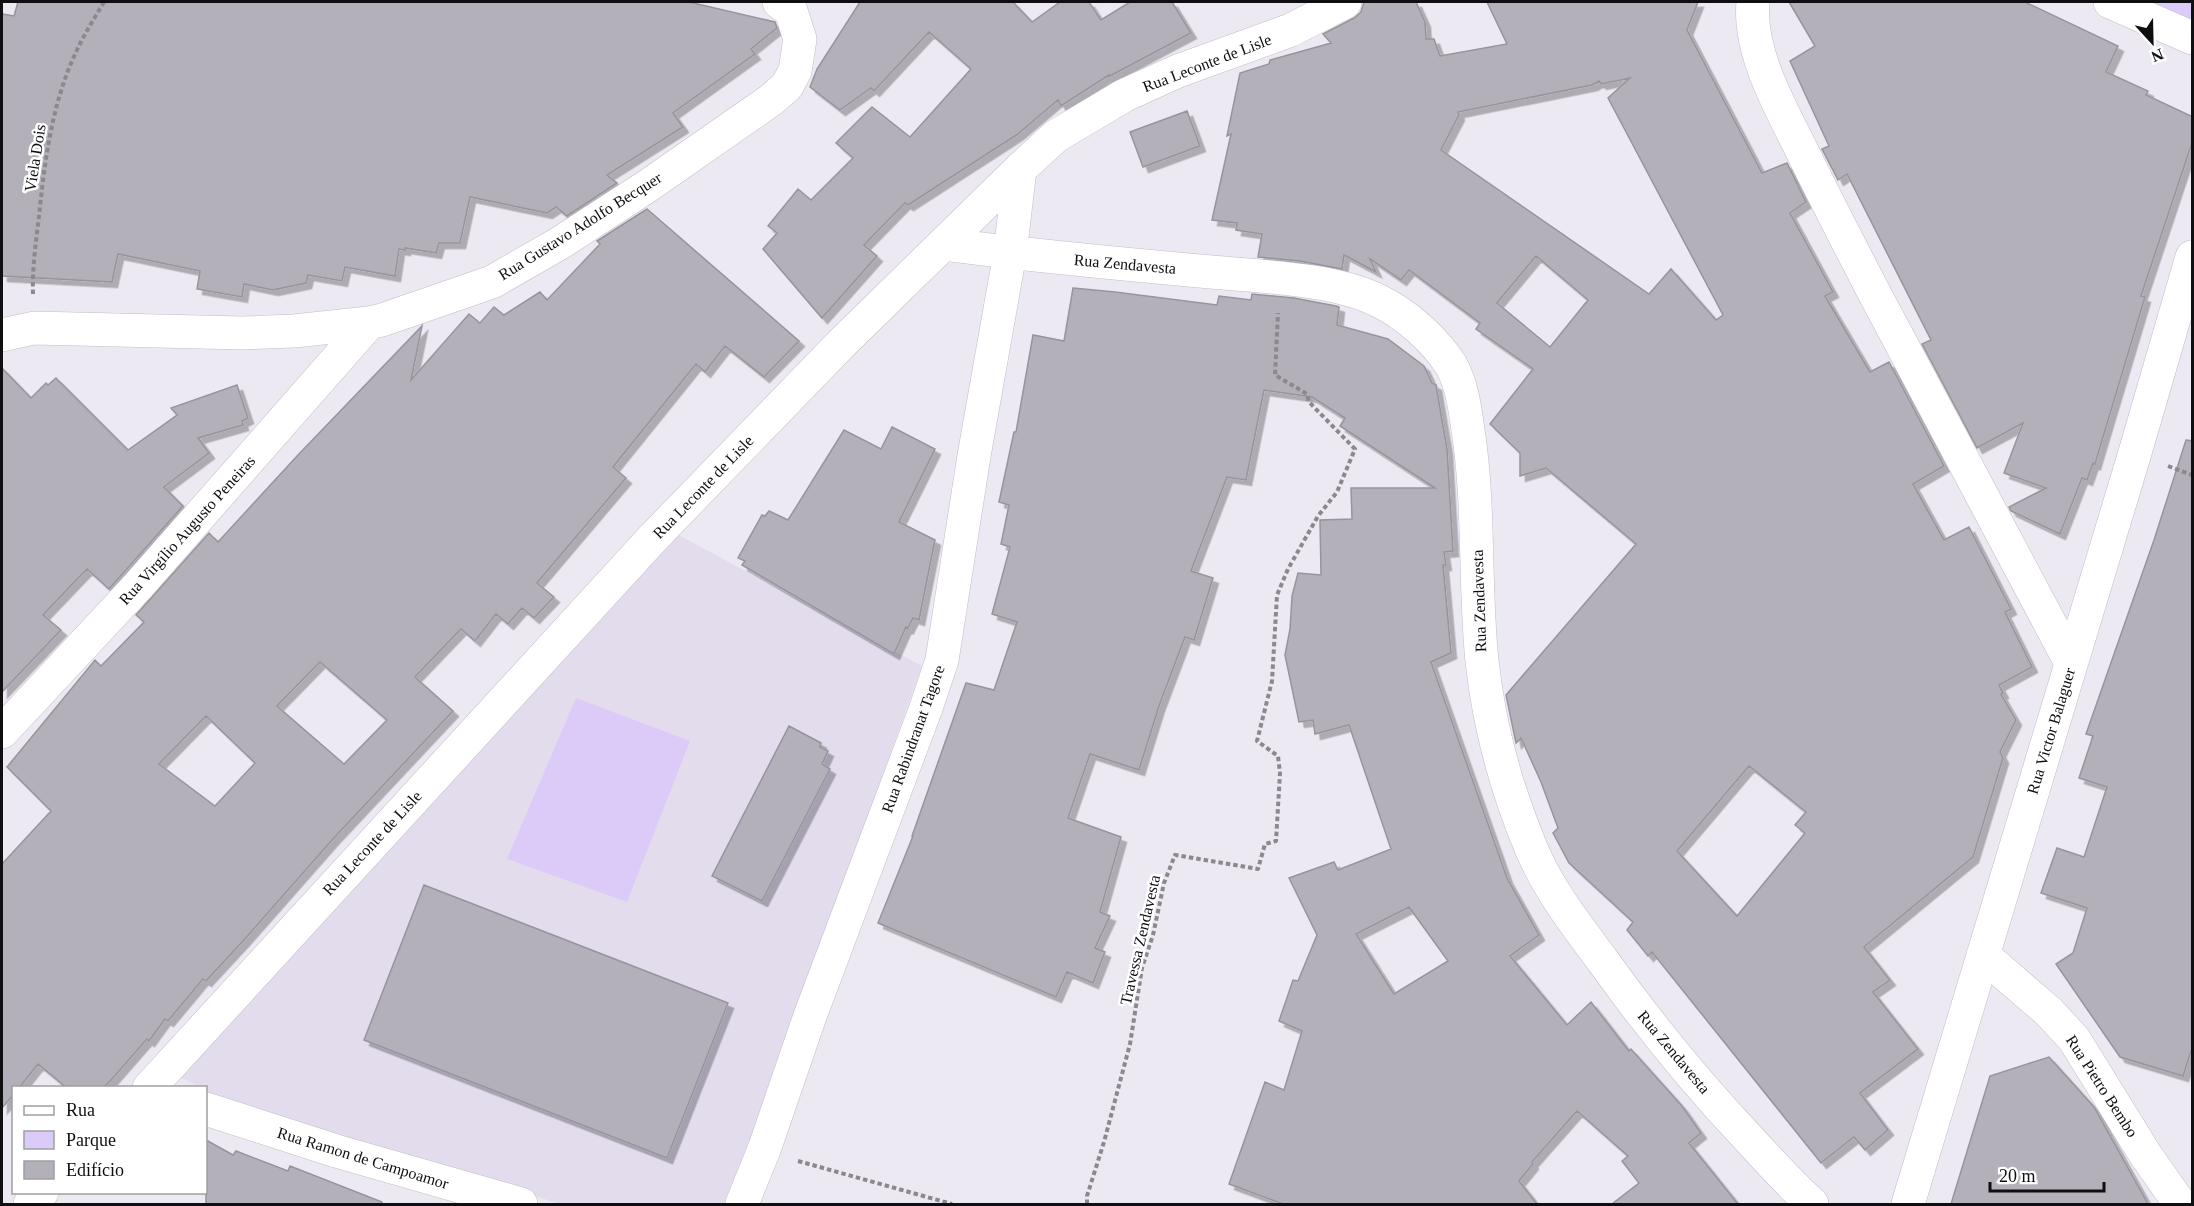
<svg xmlns="http://www.w3.org/2000/svg" width="2194" height="1206" font-family="Georgia,serif">
<style>
.built{fill:#e2dced}
.green{fill:#dccaf8}
.building{fill:#b3b0b9;stroke:#97949d;stroke-width:1.5;fill-rule:evenodd;filter:url(#shadow)}
.lines{fill:none;stroke-linecap:round;stroke-linejoin:round}
.street-casing{stroke:#c1bdc7;stroke-width:34}
.secondary-casing{stroke:#c1bdc7;stroke-width:34}
.path{stroke:#8b888f;stroke-width:4;stroke-dasharray:4.5 3;stroke-linecap:butt}
.street{stroke:#fff;stroke-width:33}
.secondary{stroke:#fff;stroke-width:33}
.labels{text-anchor:middle;dominant-baseline:central;stroke-width:5;stroke-linejoin:round;paint-order:stroke}
.street-label{font-size:16px;fill:#0f0e11;stroke:#fff}
</style>
<defs>
<filter id="shadow"><feDropShadow dx="5.5" dy="5.5" stdDeviation="0" flood-color="#0004"/></filter>
</defs>
<rect width="100%" height="100%" fill="#ede9f3"/>
<path class="built" d="M673 532 922 666 728 1204H561L235 1107 206 1091V1088L200 1087 178 1076Z"/>
<path class="green" d="M2142 2H2192V31Z
M576 698 690 741 627 902 507 859Z"/>
<path class="building" d="M18 2H689L775 22 777 28 751 49 755 54 673 113 683 127 607 175 617 183 567 216 556 207 547 213 470 197 460 243H439L436 253 405 248V250L399 249 395 276 345 267 342 281 308 275 306 283 273 290 244 284 242 297 197 289 200 271 118 254 112 282 2 276V14L14 16Z
M860 2H1013L1032 22 1060 2H1089L1101 20 1130 2H1172L1191 33 1110 76 1109 75 1061 106 1058 100 1018 134 908 205 905 203 864 245 877 256 822 318 763 249 777 233 768 226 798 189 811 200 853 158 836 143 872 107 910 137 971 69 929 32 874 91 871 88 840 110 810 87 817 69Z
M1364 2H1416L1425 22 1426 39H1434L1440 56 1507 44 1487 2H1698L1687 30 1762 173 1787 163 1806 202 1790 213 1833 292 1825 296 1870 372 1889 362 1944 466 1913 484 1944 540 1969 527 2011 609 2005 612 2032 667 1999 685 2003 693 2001 694 2016 720 2000 752 2003 758 1973 857 1864 947 1890 980 1873 992 1918 1049 1860 1093 1888 1130 1865 1150 1854 1137 1821 1163 1652 952 1648 956 1627 930 1633 922 1569 863 1553 833 1558 828 1541 782 1521 738 1516 743 1506 695 1636 544 1546 468 1520 476V453L1490 424 1533 369 1476 329 1480 323 1409 270 1401 280 1370 259 1376 272 1344 255 1342 269 1300 261 1258 257 1262 234 1236 230 1237 223 1212 220 1231 134 1227 136 1240 73 1269 64 1270 60 1331 43 1323 34 1354 18 1361 12ZM1630 78 1608 98 1723 315 1716 320 1671 269 1649 294 1441 150 1459 115 1458 112 1592 85 1599 81 1601 84ZM1536 256 1588 300 1550 347 1497 303ZM1749 766 1806 812 1795 825 1805 833 1737 916 1677 851Z
M1789 2H2025L2118 46 2106 72 2148 91 2146 95 2193 117V140L2141 296 2145 297 2095 464 2093 463 2087 480 2082 478 2060 534 2011 511 2009 507 2046 488 2004 473 2023 423 1977 448 1922 344 1931 340 1847 174 1838 180 1822 149 1829 146 1790 61 1815 46Z
M1187 111 1200 146 1143 167 1130 132Z
M647 209 799 341 764 377 725 346 705 372 696 364 613 467 626 478 537 583 554 597 534 618 522 608 508 624 496 614 475 641 461 629 415 677 453 711 333 839 244 940 206 981 203 979 168 1021 165 1019 149 1041 147 1039 112 1079 103 1088H67L38 1064 19 1088H14V1094L2 1108V864L51 811 7 767 95 660 101 666 144 622 136 615 209 533 218 542 298 455 422 326 411 380 469 314 480 323 494 307 504 315 540 292 547 300 600 244 597 241ZM320 662 387 720 344 764 277 706ZM206 716 255 763 215 806 159 764Z
M1073 288 1115 292 1217 305 1219 296 1251 300 1252 294 1294 298 1336 306 1339 307 1337 325 1388 339 1424 366 1432 383 1436 385 1447 449 1453 551 1444 552 1446 565H1443L1451 653 1431 662 1507 878 1539 935 1510 956 1567 1025 1591 1002 1629 1051 1631 1049 1682 1106 1701 1133 1689 1143 1738 1204H1612L1639 1183 1622 1161 1628 1156 1577 1111 1532 1162 1533 1164 1519 1181 1537 1204H1283L1229 1184 1265 1082 1284 1090 1302 1031 1279 1021 1293 980 1298 981 1317 935 1289 878 1334 862 1338 870 1391 849 1349 725 1315 734 1313 720 1299 722 1285 655 1290 629 1292 596 1298 573 1321 575 1320 520 1352 519 1351 488H1435L1340 426 1345 418 1312 397 1264 390 1246 480 1227 477 1191 571 1213 578 1194 640 1185 637 1159 706 1139 770 1090 754 1068 818 1121 837 1100 912 1110 916 1095 948 1105 952 1093 983 1067 972 1056 997 878 923 913 836H912L966 683 994 690 1017 622 992 614 1010 547 1001 544 1009 505 999 502 1014 432H1016L1033 335 1064 341ZM1409 907 1448 961 1394 994 1356 934Z
M2 368 31 398 46 383 48 385 56 378 128 450 177 415 171 408 237 385 248 418 242 421 243 425 198 438 209 453 164 487 183 506 109 589 87 569 43 615 61 630 2 692Z
M892 427 935 449 899 522 935 540 919 620 913 618 908 628 906 627 894 654 742 565 745 561 738 558 762 515 765 516 769 511 788 520 844 430 881 449Z
M2186 440 2193 441V1045L2183 1076 2120 1057 2056 964 2073 953 2087 908 2041 893 2057 848 2084 857 2107 787 2079 778 2093 736 2086 734 2154 540Z
M789 726 821 743 820 747 828 751 822 764 830 769 762 901 712 876Z
M424 885 728 1003 667 1158 364 1040Z
M2049 1057 2094 1107 2148 1204H1951L1990 1076Z
M206 1140 233 1155 236 1151 288 1171 290 1166 382 1202V1204H206Z"/>
<g class="lines">
<g class="street-casing">
<path id="street" d="M1753 2C1748 53 1782 110 1804 155 1825 198 1848 242 1870 285 1936 411 2003 537 2071 663
M943 244C1032 256 1122 264 1211 272 1262 277 1333 278 1379 301 1406 314 1435 340 1451 365 1462 384 1465 409 1468 430 1480 507 1474 584 1482 661 1489 726 1506 788 1531 848 1548 889 1577 926 1603 961 1648 1024 1697 1084 1750 1140 1770 1162 1790 1184 1812 1204
M2 335 34 328 242 333 294 331 369 323 382 320 492 282 560 243 649 185 771 100 787 86 795 71 800 39 791 11 779 2
M2 732 138 586 369 323
M1983 955 2049 1012 2074 1039 2145 1154 2180 1204
M149 1088 652 539 841 344 1020 169 1056 136 1125 95 1178 71 1291 30 1345 2
M206 1109 336 1151 521 1204
M30 1204 42 1192
M742 1204 765 1147 810 1016 926 708 942 660 974 456 1010 253 1020 169
M1908 1204 2134 456 2192 257"/>
</g>
<g class="secondary-casing">
<path id="secondary" d="M2110 2 2192 38"/>
</g>
<path class="path" d="M33 294C32 268 36 242 39 216 45 159 52 102 77 50 85 33 95 17 104 2
M2168 466 2192 475
M798 1161 952 1204
M1087 1204V1196L1104 1142 1130 1044 1142 968 1153 935 1164 883 1175 855 1258 869 1265 844 1276 841 1280 773 1278 756 1257 741 1272 681 1277 595 1288 569 1318 516 1337 492 1355 449 1309 402 1307 394 1275 375 1278 313"/>
<use href="#street" class="street"/>
<use href="#secondary" class="secondary"/>
</g>
<g class="labels">
<g class="street-label">
<text transform="translate(1207 63) rotate(-21)">Rua Leconte de Lisle</text>
<text transform="translate(35 158) rotate(-81)">Viela Dois</text>
<text transform="translate(580 226) rotate(-32)">Rua Gustavo Adolfo Becquer</text>
<text transform="translate(1125 264) rotate(5)">Rua Zendavesta</text>
<text transform="translate(703 487) rotate(-46)">Rua Leconte de Lisle</text>
<text transform="translate(187 530) rotate(-48)">Rua Virgílio Augusto Peneiras</text>
<text transform="translate(1479 601) rotate(-92)">Rua Zendavesta</text>
<text transform="translate(2051 731) rotate(-73)">Rua Victor Balaguer</text>
<text transform="translate(913 739) rotate(-70)">Rua Rabindranat Tagore</text>
<text transform="translate(372 843) rotate(-47)">Rua Leconte de Lisle</text>
<text transform="translate(1140 940) rotate(-77)">Travessa Zendavesta</text>
<text transform="translate(1674 1052) rotate(50)">Rua Zendavesta</text>
<text transform="translate(2102 1086) rotate(57)">Rua Pietro Bembo</text>
<text transform="translate(363 1158) rotate(17)">Rua Ramon de Campoamor</text>
</g>
</g>
<rect width="2194" height="1206" fill="none" stroke="#0f0e11" stroke-width="6"/>
<rect x="12" y="1086" width="195" height="108" fill="#ffffff" stroke="#9f9fa0" stroke-width="1.5"/>
<rect x="24" y="1106" width="30" height="9" fill="#ffffff" stroke="#9f9fa0" stroke-width="1.5"/>
<text x="66" y="1116" font-size="18" fill="#0f0e11">Rua</text>
<rect x="24" y="1131" width="30" height="18" fill="#dccaf8" stroke="#9f9fa0" stroke-width="1.5"/>
<text x="66" y="1146" font-size="18" fill="#0f0e11">Parque</text>
<rect x="24" y="1161" width="30" height="18" fill="#b3b0b9" stroke="#9f9fa0" stroke-width="1.5"/>
<text x="66" y="1176" font-size="18" fill="#0f0e11">Edifício</text>
<g transform="translate(2152 42) rotate(158)" stroke="#ffffff" stroke-width="4.5" paint-order="stroke">
<path d="M0-4.5L10 22L0 15L-10 22Z" fill="#0f0e11"/>
<text y="-9" font-size="16" font-weight="bold" text-anchor="middle" fill="#0f0e11">N</text>
</g>
<path d="M1990 1182v9h114v-9" fill="none" stroke="#0f0e11" stroke-width="3"/>
<text x="1999" y="1182" font-size="18" fill="#0f0e11" stroke="#ffffff" stroke-width="4.5" paint-order="stroke">20 m</text>
</svg>
